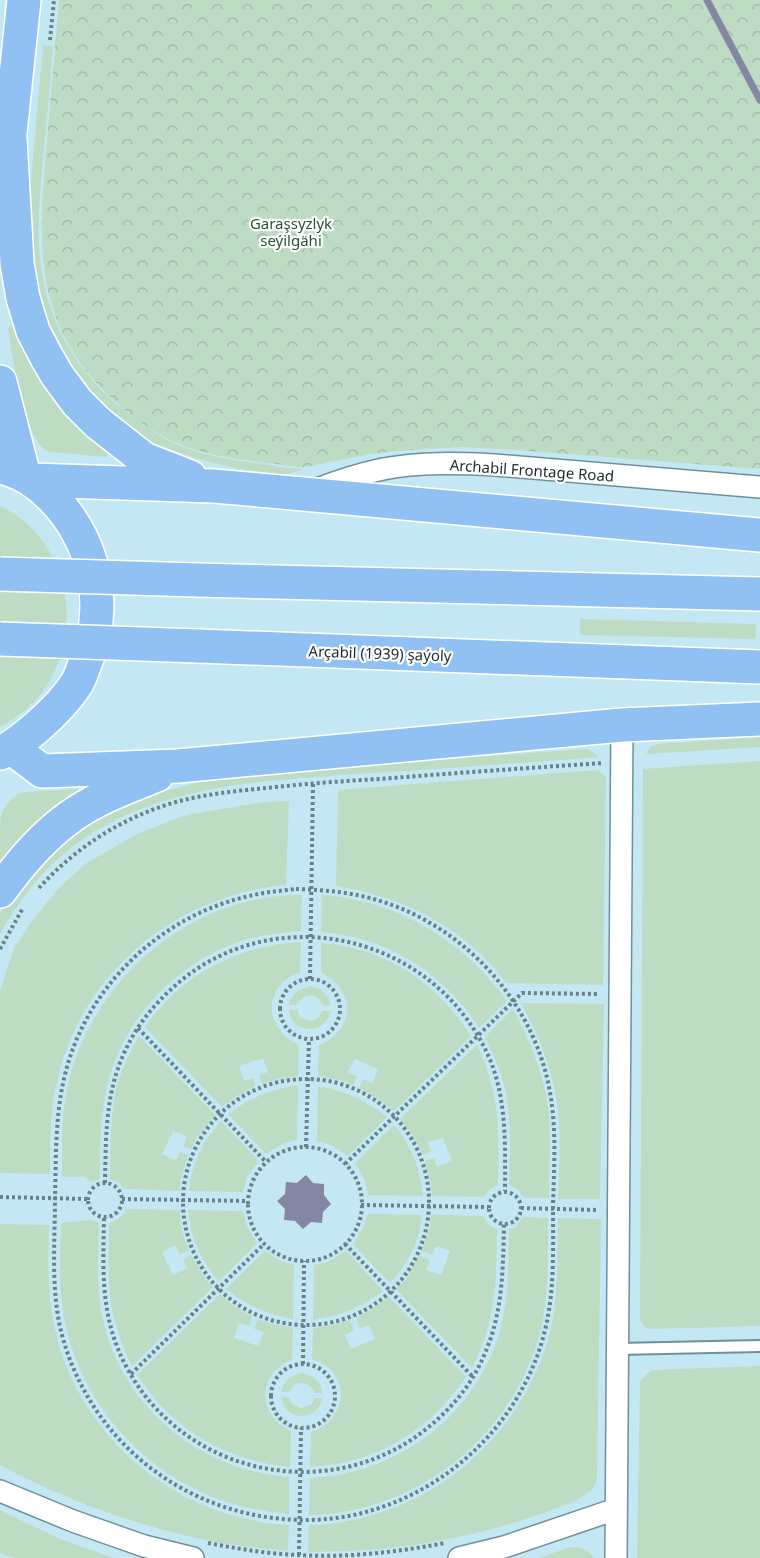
<svg xmlns="http://www.w3.org/2000/svg" width="760" height="1558" font-family="'Noto Sans',sans-serif">
<style>
.grass{fill:#bedbc3}
.park{fill:url(#park-crowns)}
.water{fill:#8585a4}
.lines{fill:none;stroke-linecap:round;stroke-linejoin:round}
.stream{stroke:#8585a4;stroke-width:7}
.service-casing{stroke:#6e909a;stroke-width:14}
.minor-casing{stroke:#6e909a;stroke-width:24}
.primary-casing{stroke:#fff;stroke-width:36}
.path{stroke:#698188;stroke-width:4;stroke-dasharray:3 3;stroke-linecap:butt}
.service{stroke:#fff;stroke-width:10}
.minor{stroke:#fff;stroke-width:21}
.primary{stroke:#91c0f2;stroke-width:33}
.primary-bridge-casing{stroke:#fff;stroke-width:36;stroke-linecap:butt}
.primary-bridge{stroke:#91c0f2;stroke-width:33}
.labels{text-anchor:middle;dominant-baseline:central;stroke-width:4.5;stroke-linejoin:round;paint-order:stroke}
.park-label{font-size:15px;fill:#265433;stroke:#fff}
.street-label{font-size:15px;fill:#1d2b2f;stroke:#fff}
</style>
<defs>
<pattern id="park-crowns" width="20" height="18" patternUnits="userSpaceOnUse" patternTransform="scale(1.5)"><rect width="20" height="18" fill="#bedbc3"/><path d="M2 6a3 3 0 1 1 6 0M12 15a3 3 0 1 1 6 0" fill="none" stroke="#a3bca8"/></pattern>
</defs>
<rect width="100%" height="100%" fill="#c4e8f3"/>
<path class="grass" d="M43 45 53 46C50 83 47 121 43 159 40 195 36 232 41 267 50 331 85 384 137 420 149 429 162 438 176 444 200 455 228 459 255 463 271 465 288 469 304 469L285 475 240 469 198 459 153 443 114 417 83 387 49 333 30 267 29 201Z
M11 325 14 327C28 355 40 384 61 408 75 423 92 436 106 450L108 453 107 457 49 452C24 442 12 353 8 328Z
M0 506C68 539 86 626 45 688 34 705 17 717 0 727Z
M580 619 756 624 755 639 580 635Z
M760 737V747L646 754 652 746 658 744Z
M588 749 599 757C524 763 448 768 372 773 268 781 150 782 65 853 38 875 17 904 0 934 0 928 0 921 0 916 2 902 26 879 36 869 46 859 55 848 66 840 117 799 182 785 245 773Z
M760 761V1326L652 1329C645 1328 642 1326 640 1318L643 769Z
M598 770 606 777 603 985 506 983C466 928 402 896 336 886L338 790Z
M83 789 85 790 18 843 0 863C0 853 0 823 1 815 5 805 14 794 24 792Z
M289 801 286 885C178 895 86 968 59 1074 50 1107 50 1141 50 1174L0 1173V991L14 948 33 920 58 889 85 864 137 834 186 815 264 802Z
M302 895 301 931C277 933 252 936 230 945 172 969 125 1019 109 1079 100 1112 100 1146 100 1179L92 1182 84 1177H62C62 1143 61 1109 70 1076 98 974 194 894 302 895Z
M322 895C397 900 464 941 507 1001L479 1028C444 973 387 937 321 932Z
M301 942 300 972C262 987 263 1028 299 1045L298 1076 278 1079 262 1084 259 1075 268 1072 263 1058 239 1066 244 1081 253 1078 256 1086 239 1095 222 1107 145 1027C181 975 238 945 301 942Z
M321 943C386 948 436 982 471 1036L394 1111 377 1098 359 1088 363 1079 372 1083 378 1069 355 1059 348 1072 357 1077 353 1085 340 1080 318 1076 319 1045C356 1030 356 989 321 973Z
M311 986C322 989 329 994 331 1006L323 1005C317 992 303 992 297 1005H289C292 993 299 988 311 986Z
M521 1003 604 1004 600 1199H558C559 1170 561 1140 558 1111 553 1072 540 1037 521 1003Z
M513 1009C531 1042 545 1077 549 1114 551 1142 549 1170 549 1198H524L517 1189 509 1185C510 1152 512 1118 504 1085 500 1068 492 1053 485 1037Z
M289 1010H297L300 1017C309 1023 318 1022 322 1011H331C325 1035 292 1035 289 1010Z
M139 1036 215 1115 196 1139 191 1150 183 1146 187 1137 173 1131 162 1154 176 1160 180 1152 188 1155 181 1178 180 1191 124 1189 118 1182 110 1179C111 1146 109 1111 119 1079 124 1064 131 1050 139 1036Z
M477 1045C501 1096 499 1130 498 1185L491 1188 483 1197 432 1196 431 1184 425 1161 434 1158 437 1167 452 1161 443 1138 428 1142 431 1152 423 1155C417 1142 410 1130 400 1119Z
M298 1085 297 1140 282 1144 266 1154 228 1114C251 1097 270 1090 298 1085Z
M318 1086C348 1092 363 1099 387 1117L348 1156 331 1145 317 1141Z
M221 1121 259 1161 247 1177 243 1192 189 1191C191 1164 203 1141 221 1121Z
M394 1125C411 1144 421 1170 423 1196L368 1195 365 1180 355 1163Z
M126 1209 180 1210C180 1224 183 1237 189 1250L180 1254 175 1245 162 1252 173 1275 187 1268 183 1259 191 1255 204 1277 213 1287 132 1366C125 1352 119 1337 115 1322 106 1290 109 1256 109 1223 118 1220 122 1217 126 1209Z
M188 1210 243 1211 247 1226 257 1243 219 1281C201 1261 190 1237 188 1210Z
M368 1214 422 1215C420 1241 408 1264 390 1283L353 1244 363 1228Z
M431 1215 483 1216 490 1226 497 1229C496 1283 497 1319 472 1368L396 1289 404 1282 419 1256 430 1260 426 1270 441 1275 450 1251 436 1246 432 1255 422 1251 430 1226Z
M523 1217 548 1218C548 1256 549 1295 540 1332 514 1435 416 1514 309 1515L310 1478C398 1474 476 1416 500 1330 509 1297 508 1263 509 1229L516 1227Z
M558 1218 601 1219 597 1477C596 1483 595 1488 589 1492 576 1502 559 1508 543 1513 499 1529 452 1540 405 1546 373 1551 341 1551 308 1552L309 1525C325 1526 342 1522 358 1519 450 1498 524 1427 549 1336 559 1298 557 1257 558 1218Z
M92 1220 99 1223C98 1257 96 1291 104 1324 126 1411 201 1470 289 1477V1514C269 1512 249 1509 230 1503 148 1478 83 1407 65 1323 58 1290 60 1256 61 1223Z
M0 1224 49 1225C48 1258 47 1292 54 1324 72 1418 148 1494 239 1517 255 1521 272 1525 289 1525L288 1551C261 1548 233 1546 206 1540 134 1525 65 1500 0 1465Z
M265 1251 280 1261 294 1265 293 1319C265 1314 248 1306 226 1289Z
M346 1251 383 1291C360 1308 342 1315 313 1320L314 1265 328 1262Z
M220 1294 234 1306 252 1316 249 1326 239 1323 234 1338 258 1346 264 1332 254 1329 258 1319 272 1324 293 1328 292 1359C257 1375 256 1414 291 1431L290 1467C226 1461 172 1429 137 1375Z
M389 1297 466 1377C428 1432 377 1463 310 1467L311 1432C337 1424 351 1395 332 1371 327 1365 320 1362 312 1359L313 1328 334 1325 350 1320 354 1331 345 1335 351 1349 375 1339 369 1325 360 1328 356 1318 372 1309Z
M760 1366V1558H637L640 1381 651 1370Z
M303 1373C314 1376 321 1381 323 1393H315C309 1380 295 1379 289 1392H281C284 1380 291 1375 303 1373Z
M281 1397 289 1398 292 1404 301 1408 311 1405 315 1398H323C317 1422 285 1422 281 1397Z
M0 1510 60 1539 114 1558H15L0 1553Z
M571 1547C581 1547 588 1549 594 1558H538Z"/>
<path class="park" d="M59 0H760V469L516 450 461 447 398 451 370 454 306 467H297C257 461 214 459 177 443 153 433 129 415 110 397 31 321 38 240 47 140 51 93 55 47 59 0Z"/>
<path class="water" d="M306 1175 313 1183 324 1184V1195L331 1204 323 1212 322 1223 311 1222 303 1229 295 1221 284 1220 285 1209 277 1201 285 1194 286 1182 297 1183Z"/>
<g class="lines">
<path class="stream" d="M707 0 760 100"/>
<g class="service-casing">
<path id="service" d="M617 1349 760 1346"/>
</g>
<g class="minor-casing">
<path id="minor" d="M312 491C335 482 359 474 383 469 420 462 458 463 495 465L760 487
M0 1491 73 1521 144 1546 193 1558
M459 1558 504 1547 616 1509
M616 1558 622 725"/>
</g>
<g class="primary-casing">
<path id="primary" d="M10 139 17 263 23 298 33 331 46 356 57 375 77 402 98 423 144 459 190 477
M7 161 24 0
M0 382 24 476
M0 466C10 470 21 473 30 479 88 518 113 596 86 661 83 668 81 676 77 683 66 700 52 714 37 727 25 737 14 747 0 753
M31 480 214 486 760 535
M197 580 760 594
M198 646 760 667
M12 748 42 771 178 766 622 725 760 719
M0 891C20 863 42 837 70 817 96 798 127 787 157 775"/>
</g>
<path class="path" d="M50 40 54 0
M39 888C76 847 123 817 176 802 205 794 236 791 266 788 304 784 342 781 380 779 454 773 528 768 603 763
M296 889C324 890 351 892 377 900 463 925 532 1000 549 1087 557 1126 554 1167 553 1206 553 1249 555 1293 544 1334 517 1439 417 1519 308 1520 190 1521 87 1443 60 1327 51 1285 55 1241 55 1198 56 1159 55 1118 64 1079 83 992 155 920 241 898 259 893 277 891 296 889Z
M0 949 23 908
M310 979 313 783
M280 1009a30 30 0 1 1 60 0a30 30 0 1 1-60 0Z
M138 1028 266 1162
M183 1202a123 123 0 1 1 246 0a123 123 0 1 1-246 0Z
M306 1147 309 1039
M248 1204a57 57 0 1 1 114 0a57 57 0 1 1-114 0Z
M345 1164 522 993 599 994
M105 1183C106 1128 105 1083 134 1034 145 1015 161 998 178 983 281 896 440 938 491 1062 507 1103 505 1148 505 1191
M88 1200a17 17 0 1 1 34 0a17 17 0 1 1-34 0Z
M489 1208a16 16 0 1 1 32 0a16 16 0 1 1-32 0Z
M0 1197 88 1199
M122 1199 248 1201
M361 1205 488 1207
M521 1208 598 1210
M104 1218C103 1272 100 1318 127 1368 187 1479 336 1506 431 1425 454 1406 474 1381 485 1353 503 1312 503 1268 504 1224
M345 1244 473 1377
M271 1396a32 32 0 1 1 64 0a32 32 0 1 1-64 0Z
M303 1364 304 1261
M131 1374 264 1244
M208 1543C239 1549 269 1554 299 1555 348 1558 397 1552 445 1543
M299 1555 301 1428"/>
<use href="#service" class="service"/>
<use href="#minor" class="minor"/>
<use href="#primary" class="primary"/>
<g class="primary-bridge-casing">
<path id="primary-bridge" d="M0 574 197 580
M0 639 198 646"/>
</g>
<use href="#primary-bridge" class="primary-bridge"/>
</g>
<g class="labels">
<g class="park-label">
<text x="291" y="223">Garaşsyzlyk<tspan x="291" dy="17">seýilgähi</tspan></text>
</g>
<g class="street-label">
<text transform="translate(532 470) rotate(4)">Archabil Frontage Road</text>
<text transform="translate(380 653) rotate(2)">Arçabil (1939) şaýoly</text>
</g>
</g>
</svg>
